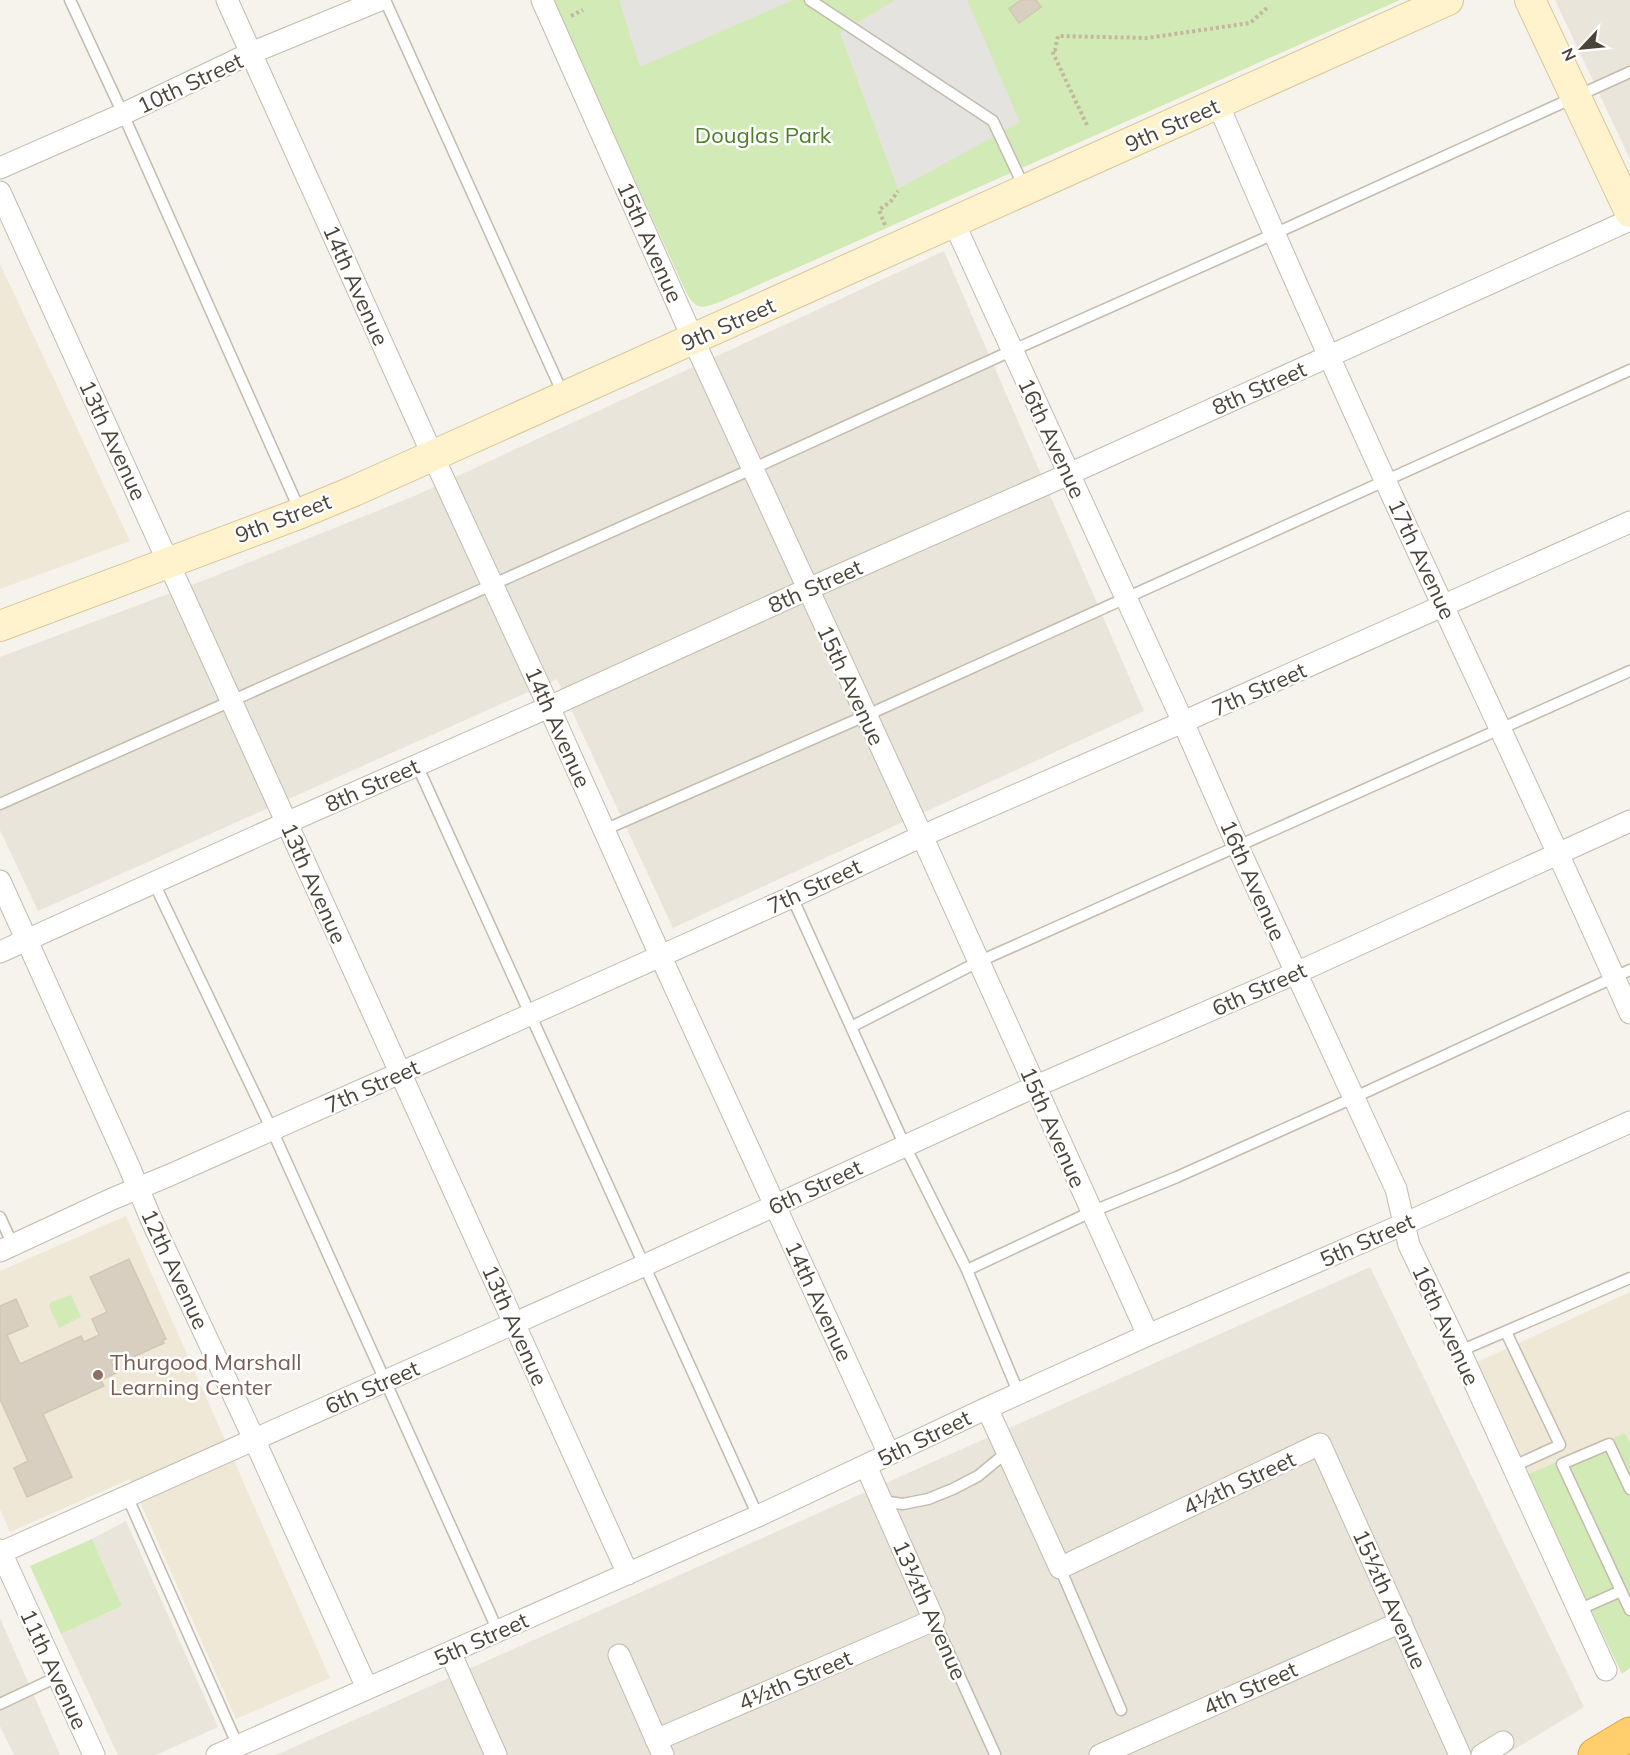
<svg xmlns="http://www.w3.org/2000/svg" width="1630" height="1755" font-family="Mulish,sans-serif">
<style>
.residential{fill:#eae5da}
.education{fill:#efe8d6}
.green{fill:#d2eab5}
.parking{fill:#e5e3e0}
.building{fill:#d8cfc1;stroke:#d3c7b4;stroke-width:1.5}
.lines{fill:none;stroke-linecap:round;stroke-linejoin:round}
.lane-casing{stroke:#c2bbae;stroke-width:13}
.street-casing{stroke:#c2bbae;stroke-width:23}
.secondary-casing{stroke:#d6c79b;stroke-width:32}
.highway-casing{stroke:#e0a43c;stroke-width:35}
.path{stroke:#c4b79f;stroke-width:4;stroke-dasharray:3 3;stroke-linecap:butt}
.lane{stroke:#fff;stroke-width:10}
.street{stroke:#fff;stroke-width:21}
.secondary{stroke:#fff3cd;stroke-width:30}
.highway{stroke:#ffcf6e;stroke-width:33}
.education-dot{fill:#8d6e63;stroke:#fff;stroke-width:2}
.labels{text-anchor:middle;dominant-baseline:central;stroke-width:5;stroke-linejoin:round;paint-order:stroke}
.street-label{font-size:22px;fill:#4b4439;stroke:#fff}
.park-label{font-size:22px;fill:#4a7f2a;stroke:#fff}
.education-label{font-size:22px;fill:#785e54;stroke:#fff;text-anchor:start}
</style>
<rect width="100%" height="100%" fill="#f6f3ec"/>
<path class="residential" d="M1555 0H1630V159Z
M944 251 1144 711 673 928 557 679 38 911 0 830V657L205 580 412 497Z
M1370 1267 1584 1707 1505 1755H276Z
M126 1521 218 1727 156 1755H118L61 1634 122 1606 92 1539Z
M0 1618 60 1755H14L0 1726Z"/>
<path class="education" d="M0 264 130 541 0 589Z
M126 1216 330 1678 236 1719 130 1479 10 1532 0 1509V1271Z
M1630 1292V1443L1625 1433 1526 1475 1473 1364Z"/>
<path class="green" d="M552 0H1400L720 302C703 308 697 311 687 294Z
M71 1295 81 1317 59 1328 49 1306 51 1302Z
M1625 1433 1630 1443V1668L1622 1674 1526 1475Z
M92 1539 122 1606 61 1634 30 1566Z"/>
<path class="parking" d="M619 0H793L640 67Z
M895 0H967L1020 122 898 189 840 33Z"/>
<path class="building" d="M1021 0H1036L1041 7 1019 23 1009 9Z
M129 1259 166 1339 163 1340 164 1343 129 1359 128 1356 124 1358 123 1355 111 1361 116 1373 101 1380 104 1386 43 1414 72 1477 27 1497 14 1468 28 1461 0 1399V1306L16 1299 28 1326 7 1335 20 1364 81 1336 84 1342 99 1335 92 1319 107 1312 90 1277Z"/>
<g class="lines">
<g class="lane-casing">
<path id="lane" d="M70 0 123 114 300 511
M385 0 563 394
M810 0 993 121 1024 187
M417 765 758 1516
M0 804 752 469 1011 351 1274 234 1630 72
M604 830 865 716 1630 370
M154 883 272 1130 498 1631
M792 897 905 1146 967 1270 1019 1394
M851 1027 978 962 1630 671
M0 1217 13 1245
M967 1270 1091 1212 1177 1177 1353 1098 1630 970
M1506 1332 1560 1445 1512 1467
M1460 1351 1630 1278
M1630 1489 1609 1444 1562 1464 1630 1610
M127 1496 238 1746
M881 1501 903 1504 928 1499 953 1489 978 1476 1007 1452
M1060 1568 1121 1710
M1578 1610 1621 1591
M934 1620 995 1754
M0 1704 57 1677"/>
</g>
<g class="street-casing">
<path id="street" d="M227 0 433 456 549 707 660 955 889 1454
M542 0 693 339 922 836 1148 1335
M1218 104C1272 230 1328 355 1385 480 1466 658 1551 834 1630 1013
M0 168 123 114 251 53 380 0
M0 192 628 1574
M954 223 1183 722 1238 847 1396 1189 1409 1245 1460 1351 1606 1670
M0 881 128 1164 151 1219 254 1439 367 1688
M0 952 286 823 549 707 808 589 1069 474 1630 220
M0 1251 112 1199 170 1175 400 1073 792 897 922 836 1183 722 1630 522
M987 1408 1060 1568 1320 1444 1460 1755
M0 1550 94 1755
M0 1553 645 1265 1034 1087 1296 973 1630 821
M450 1652 496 1755
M619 1655 663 1755
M656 1740 934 1620 866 1466
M217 1755 758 1516 987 1408 1148 1335 1404 1224 1630 1122
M1100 1755 1401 1622
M1482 1755 1503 1742"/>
</g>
<g class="secondary-casing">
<path id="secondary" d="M1530 0 1630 212
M0 626 301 513 354 491 1448 0"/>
</g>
<g class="highway-casing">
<path id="highway" d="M1595 1755 1630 1734"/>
</g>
<path class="path" d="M571 16 583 10
M1087 125 1052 51 1055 50 1058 36 1147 38 1250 23 1268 7
M885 225 879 210 891 201 898 191"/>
<use href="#lane" class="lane"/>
<use href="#street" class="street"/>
<use href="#secondary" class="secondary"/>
<use href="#highway" class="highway"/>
</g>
<circle class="education-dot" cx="98" cy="1375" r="6"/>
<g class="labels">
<g class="street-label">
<text transform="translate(190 83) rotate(-25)">10th Street</text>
<text transform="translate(1172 125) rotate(-24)">9th Street</text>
<text transform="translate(650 242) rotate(66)">15th Avenue</text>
<text transform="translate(356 285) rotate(66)">14th Avenue</text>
<text transform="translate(728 324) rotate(-24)">9th Street</text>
<text transform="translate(1259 388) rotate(-24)">8th Street</text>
<text transform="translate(1052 438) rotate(65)">16th Avenue</text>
<text transform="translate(113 440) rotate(65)">13th Avenue</text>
<text transform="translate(283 518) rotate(-21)">9th Street</text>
<text transform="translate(1422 559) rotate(65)">17th Avenue</text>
<text transform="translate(815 586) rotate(-24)">8th Street</text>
<text transform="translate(851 685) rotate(65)">15th Avenue</text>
<text transform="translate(1259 689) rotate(-24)">7th Street</text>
<text transform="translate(558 727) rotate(66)">14th Avenue</text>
<text transform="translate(372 785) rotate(-24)">8th Street</text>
<text transform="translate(1253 880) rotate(66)">16th Avenue</text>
<text transform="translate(314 883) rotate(66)">13th Avenue</text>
<text transform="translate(814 886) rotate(-25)">7th Street</text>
<text transform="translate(1259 989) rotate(-24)">6th Street</text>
<text transform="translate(372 1086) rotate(-24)">7th Street</text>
<text transform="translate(1053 1127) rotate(66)">15th Avenue</text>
<text transform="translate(815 1187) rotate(-25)">6th Street</text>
<text transform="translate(1367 1240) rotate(-24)">5th Street</text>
<text transform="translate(175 1269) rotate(65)">12th Avenue</text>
<text transform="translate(819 1301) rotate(65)">14th Avenue</text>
<text transform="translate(515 1325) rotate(66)">13th Avenue</text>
<text transform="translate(1446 1325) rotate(65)">16th Avenue</text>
<text transform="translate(372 1387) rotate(-24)">6th Street</text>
<text transform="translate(924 1438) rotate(-26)">5th Street</text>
<text transform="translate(1239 1483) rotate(-25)">4½th Street</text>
<text transform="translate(1390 1599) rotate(66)">15½th Avenue</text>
<text transform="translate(930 1610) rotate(66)">13½th Avenue</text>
<text transform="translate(481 1639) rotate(-24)">5th Street</text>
<text transform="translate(54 1669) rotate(65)">11th Avenue</text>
<text transform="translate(795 1680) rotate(-23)">4½th Street</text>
<text transform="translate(1250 1688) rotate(-24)">4th Street</text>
</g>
<g class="park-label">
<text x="763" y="135">Douglas Park</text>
</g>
<g class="education-label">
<text x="110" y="1362">Thurgood Marshall<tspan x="110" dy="25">Learning Center</tspan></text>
</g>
</g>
<g transform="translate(1582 48) rotate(244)" stroke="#ffffff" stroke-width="4.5" paint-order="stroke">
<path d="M0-4.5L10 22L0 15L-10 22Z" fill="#4b4439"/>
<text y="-9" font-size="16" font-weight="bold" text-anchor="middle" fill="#4b4439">N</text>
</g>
</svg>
